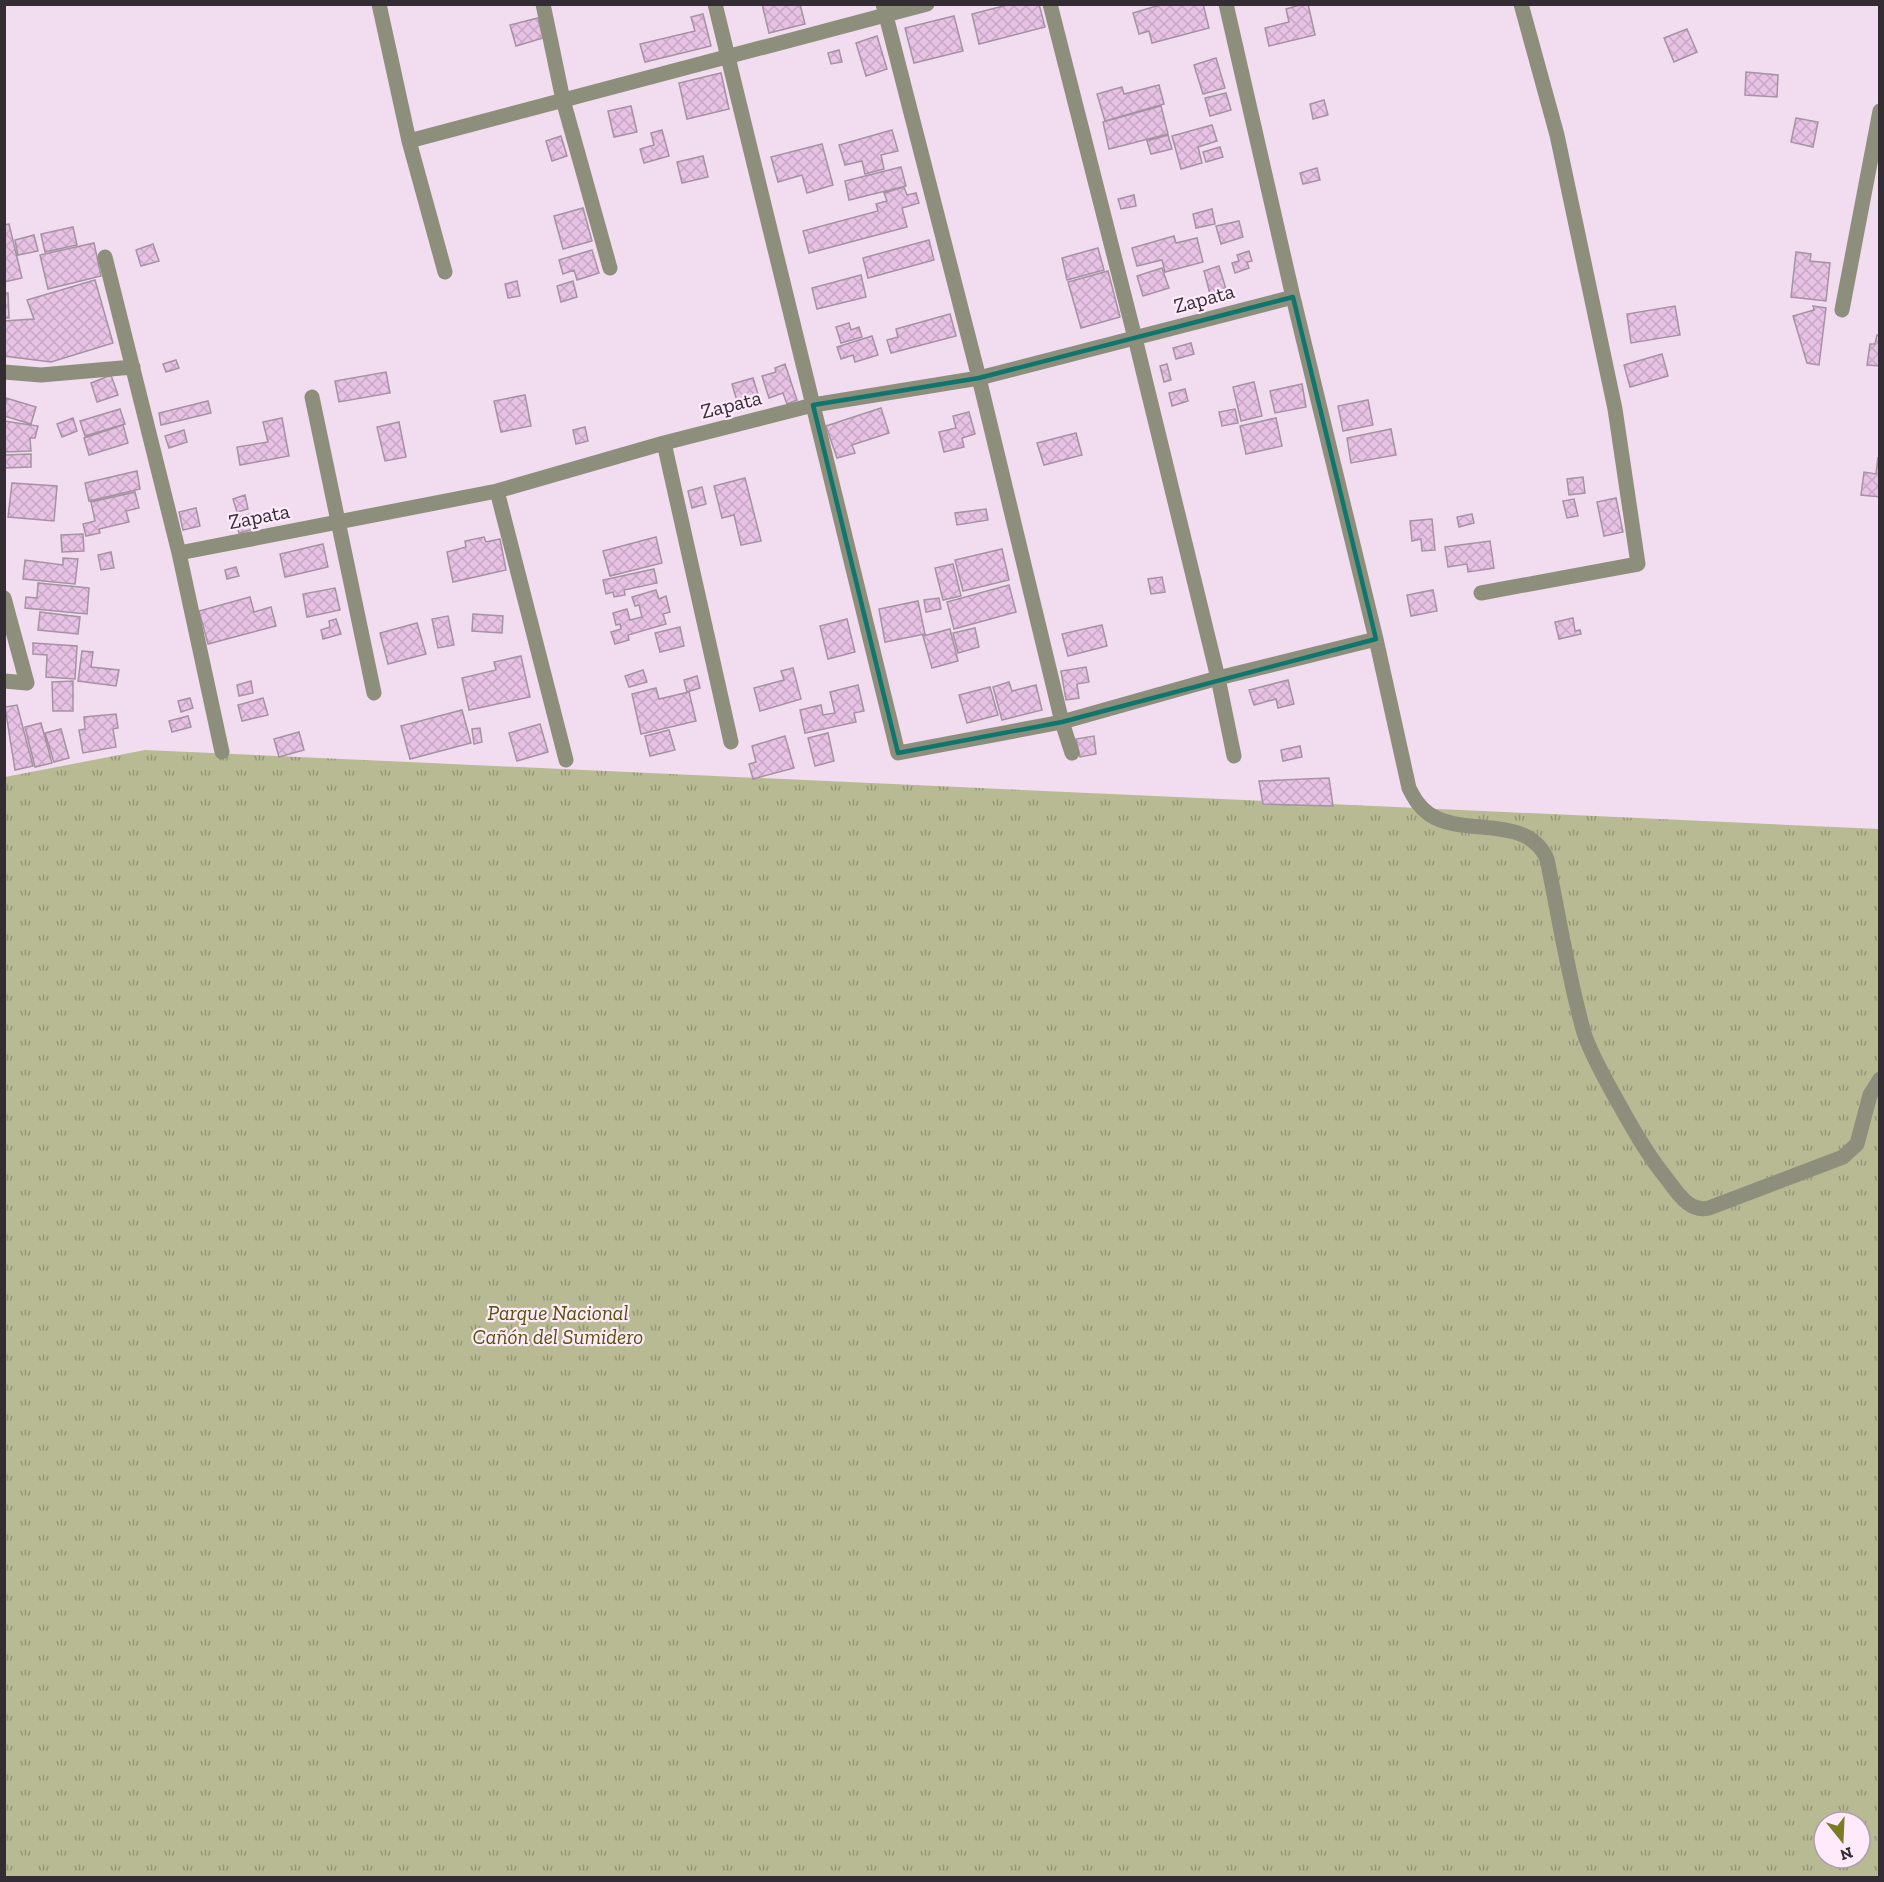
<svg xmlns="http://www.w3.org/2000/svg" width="1884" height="1882" font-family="'Zilla Slab',serif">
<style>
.grass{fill:url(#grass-tufts);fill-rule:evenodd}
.building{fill:url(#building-cross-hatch);stroke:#a592a3;stroke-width:1.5}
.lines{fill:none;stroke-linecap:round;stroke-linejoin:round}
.minor{stroke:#8d8e7b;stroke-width:15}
.marked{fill:none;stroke:#0f766e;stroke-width:4.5;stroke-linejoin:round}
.labels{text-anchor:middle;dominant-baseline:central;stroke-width:4.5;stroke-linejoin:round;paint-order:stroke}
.street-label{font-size:21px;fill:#332c32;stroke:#ffeafc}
.park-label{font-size:21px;font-style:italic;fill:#545403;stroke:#ffeafc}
</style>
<defs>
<pattern id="grass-tufts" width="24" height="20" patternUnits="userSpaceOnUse" patternTransform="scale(1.5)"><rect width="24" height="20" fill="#b8ba93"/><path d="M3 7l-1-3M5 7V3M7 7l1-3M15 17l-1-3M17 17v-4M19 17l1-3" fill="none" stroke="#969779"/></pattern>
<pattern id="building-cross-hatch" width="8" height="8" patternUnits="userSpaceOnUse" patternTransform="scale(1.5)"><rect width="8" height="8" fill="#e8c2e4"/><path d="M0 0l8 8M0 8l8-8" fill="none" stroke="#c7a7c4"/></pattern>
</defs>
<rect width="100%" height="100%" fill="#f1ddef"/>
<path class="grass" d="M145 750 1879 829V1877L5 1878V777ZM1824 1822H1860V1858H1824Z"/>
<path class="building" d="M762 4H800L805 24 769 33Z
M1011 4H1039L1045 27 979 44 972 14Z
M1163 4H1203L1209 28 1152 43 1149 31 1139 34 1133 13Z
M1303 4H1308L1315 35 1269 46 1265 28 1289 22 1286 9Z
M703 14 711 46 645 62 640 44 695 31 691 17Z
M954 16 963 51 914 63 905 28Z
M538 18 543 38 516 46 510 25Z
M1687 29 1697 52 1674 62 1664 38Z
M877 36 887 69 866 76 856 43Z
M839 50 842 62 831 64 828 53Z
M1216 58 1225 88 1203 94 1194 65Z
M1746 72 1778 75 1777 97 1745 95Z
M721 73 729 109 687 119 679 83Z
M1159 85 1164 104 1105 121 1097 94 1122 87 1124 94Z
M1226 93 1231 110 1210 116 1205 98Z
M1324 100 1328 115 1313 119 1310 104Z
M631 106 637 132 614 137 608 111Z
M1161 106 1168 134 1109 149 1103 122Z
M1796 118 1818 122 1813 147 1791 142Z
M1212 125 1217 141 1198 147 1202 163 1181 169 1172 136Z
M662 130 669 156 644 163 640 149 654 145 651 133Z
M892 130 898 151 881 155 884 169 865 174 862 161 845 165 839 145Z
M1168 135 1172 149 1151 154 1147 141Z
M561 136 567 156 552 161 546 141Z
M822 144 833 185 807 193 802 175 778 182 771 157Z
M1220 147 1223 157 1206 162 1203 152Z
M703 156 708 177 682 183 677 162Z
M901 167 906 186 849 200 845 181Z
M1317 168 1320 180 1303 184 1300 173Z
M904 187 907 195 916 193 919 203 902 208 907 227 809 253 803 231 878 211 876 204 887 201 884 193Z
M1134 195 1136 206 1121 209 1118 199Z
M583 208 592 241 563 249 554 216Z
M1212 209 1215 224 1196 228 1193 214Z
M1239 221 1243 237 1221 244 1216 226Z
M9 224 22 278 4 282V225Z
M73 227 77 245 45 252 41 234Z
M34 235 38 251 18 255 15 240Z
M1174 236 1176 243 1197 238 1203 262 1165 272 1162 260 1137 266 1132 248Z
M929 240 934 260 868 278 863 258Z
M94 243 101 276 48 289 40 255Z
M153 244 159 261 141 266 136 250Z
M1098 248 1104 270 1067 280 1062 258Z
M592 250 599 273 577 280 574 270 563 274 559 260Z
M1249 251 1252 261 1247 262 1249 268 1235 273 1232 263 1239 261 1237 255Z
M1796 252 1811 254 1810 261 1830 263 1826 301 1791 297Z
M1219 266 1226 289 1210 294 1204 271Z
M1162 268 1169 288 1143 296 1137 276Z
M1108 271 1120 317 1081 328 1068 282Z
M861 275 866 297 817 309 812 288Z
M95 280 113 343 51 362 4 356V321L34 319 27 300Z
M517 281 520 296 508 298 505 284Z
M573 281 577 297 561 302 557 286Z
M4 293H8L9 318H4Z
M1675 306 1680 335 1631 343 1627 314Z
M1813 306 1826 308 1819 365 1807 363 1793 316 1814 310Z
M950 314 956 336 891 353 887 340 898 337 896 329Z
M849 323 851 330 859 327 862 337 841 343 836 327Z
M1877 335H1880V366L1867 365 1870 344H1875Z
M872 336 878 355 855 362 853 355 841 359 837 347Z
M1191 343 1194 354 1176 359 1173 348Z
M1662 354 1668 376 1630 387 1624 365Z
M176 360 179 368 166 372 163 364Z
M785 364 797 400 787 404 783 393 769 398 762 376 776 372 775 368Z
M1167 364 1171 380 1164 382 1160 366Z
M386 372 390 393 339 402 335 381Z
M111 375 118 395 97 402 91 383Z
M753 378 761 404 740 411 732 384Z
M1254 382 1262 416 1241 421 1233 387Z
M1302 384 1306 407 1275 413 1270 391Z
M1185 389 1188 401 1172 406 1169 393Z
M525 395 531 426 501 432 494 401Z
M6 398 36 407 31 424 4 416Z
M1368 400 1373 425 1343 431 1338 406Z
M208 401 211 413 161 425 159 413Z
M881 408 889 433 852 445 855 453 837 458 826 426Z
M120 409 125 424 85 436 80 421Z
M1235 409 1238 423 1222 426 1219 412Z
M969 412 975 434 962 438 964 447 944 452 939 432 956 428 953 416Z
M73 418 77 431 62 437 57 424Z
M282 418 289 456 240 465 237 447 268 442 263 422Z
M1276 418 1282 446 1246 454 1240 426Z
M4 421 38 426 35 438H30L31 451 4 452Z
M399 422 406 457 385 461 377 427Z
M123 425 128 443 89 455 84 438Z
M585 427 588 441 576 444 573 430Z
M1391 429 1396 455 1351 463 1347 438Z
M184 430 187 442 169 448 165 436Z
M1076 433 1082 455 1044 465 1037 443Z
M31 454V467L5 468V455Z
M1878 457 1880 497 1861 495 1864 472 1876 474Z
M137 471 140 489 89 501 85 483Z
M1583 477 1585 493 1569 495 1567 479Z
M745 478 761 541 741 545 734 515 722 518 714 486Z
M12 483 57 486 54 521 8 517Z
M702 487 706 504 692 508 688 491Z
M135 492 139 508 126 511 129 522 99 529 100 533 86 536 83 524 95 521 91 502Z
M245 495 248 509 237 512 233 499Z
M1616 498 1623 532 1604 536 1597 502Z
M1574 499 1578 516 1567 518 1563 501Z
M196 508 200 526 183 530 179 512Z
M986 509 988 520 957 525 955 513Z
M250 514 254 529 239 533 235 518Z
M1472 514 1474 523 1459 527 1457 517Z
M1432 519 1435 550 1422 551 1421 539 1412 541 1410 521Z
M83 534 84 551 62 552 61 535Z
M484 537 486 542 500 539 506 570 453 582 447 552 466 547 465 541Z
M656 537 662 563 610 576 603 551Z
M1490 541 1494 568 1468 572 1467 564 1448 567 1445 547Z
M323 544 328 567 285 577 280 554Z
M1002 549 1009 580 963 591 955 560Z
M111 552 114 568 101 570 98 555Z
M63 558 78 559 75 584 23 579 25 560 63 565Z
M953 564 961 596 943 600 935 568Z
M236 567 239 576 227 579 225 570Z
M654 569 657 583 624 590 625 595 614 597 613 592 606 594 603 580Z
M1162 577 1165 592 1151 594 1148 579Z
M38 583 89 588 87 614 25 608 26 597 37 598Z
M1009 585 1016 612 954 629 947 602Z
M335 588 340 610 307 617 303 594Z
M656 590 659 599 666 596 670 612 663 614 666 624 628 635 629 640 615 644 611 632 621 629 620 624 616 625 613 613 627 609 630 620 642 617 639 605 635 606 632 597Z
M1433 590 1437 611 1411 616 1407 595Z
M250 597 254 612 271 607 276 626 208 644 199 611Z
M939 598 941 609 926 612 924 600Z
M918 601 925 634 885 642 879 609Z
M40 612 80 617 78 634 38 630Z
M473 614 503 616 502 633 472 631Z
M448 616 454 645 438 648 432 619Z
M1573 618 1575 631 1580 630 1581 634 1559 639 1555 622Z
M336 619 341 634 323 639 321 630 330 627 329 621Z
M847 619 855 652 828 659 820 626Z
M417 623 426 654 388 664 380 633Z
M1102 625 1107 646 1068 656 1062 634Z
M680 627 684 646 660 652 655 633Z
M975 628 979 647 958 653 953 633Z
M950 629 958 661 932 668 923 636Z
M33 643 77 646 75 679 46 677 47 655 33 654Z
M82 651 93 652 91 667 119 670 116 686 78 681Z
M521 656 530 697 469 710 462 678 496 670 494 662Z
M1086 667 1089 682 1077 684 1079 698 1066 700 1061 671Z
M793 668 801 699 760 711 754 688 784 680 781 671Z
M643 670 647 682 629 687 625 676Z
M697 676 700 688 687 692 684 680Z
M1288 680 1294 704 1278 708 1276 699 1254 705 1249 690Z
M73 681V711H53L52 682Z
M251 681 253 693 239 696 237 685Z
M1009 682 1012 691 1036 685 1042 710 1002 720 993 687Z
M858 685 864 711 854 713 856 722 805 733 800 710 821 705 823 715 835 713 830 692Z
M990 687 998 715 967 723 959 695Z
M656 688 659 699 689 692 696 721 641 734 632 694Z
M190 698 193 708 181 712 178 701Z
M263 698 268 715 242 721 238 705Z
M17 705 33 766 15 770 5 707Z
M462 710 471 743 410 759 401 726Z
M116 714 118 728 113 729 116 747 83 753 79 730 85 729 84 717Z
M188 716 191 727 172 732 169 721Z
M41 723 52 763 35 767 25 727Z
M540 724 548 752 517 761 509 733Z
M480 728 482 742 474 744 472 729Z
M61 729 69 758 54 762 45 733Z
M669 730 675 750 650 756 645 736Z
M299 732 304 750 279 757 274 739Z
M828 733 834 761 815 766 808 738Z
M785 736 794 768 753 779 749 764 756 762 752 746Z
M1094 736 1096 754 1080 757 1076 739Z
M1300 746 1302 757 1283 761 1281 750Z
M1329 778 1333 806 1263 804 1259 781Z"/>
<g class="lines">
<path class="minor" d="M379 4 409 141 445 272
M543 4 563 100 610 268
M715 4 898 753 1062 722 1218 678 1376 639
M883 4 979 378 1062 722 1072 753
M1050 4 1135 338 1218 678 1234 756
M1226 4 1293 297 1376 639 1409 788C1414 798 1419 807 1429 814 1464 838 1527 813 1547 859 1559 917 1568 976 1584 1033 1591 1054 1603 1075 1614 1095 1630 1124 1646 1153 1667 1179 1677 1192 1689 1213 1709 1208L1843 1157 1857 1144 1870 1095 1880 1079
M409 141 927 4
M105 257 179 553 222 752
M1842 310 1880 111
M4 372 41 375 133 367
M312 397 374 693
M664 443 731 742
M497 491 566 760
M179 553 497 491 664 443 813 405 979 378 1293 297
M1481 593 1638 564 1615 409 1557 135 1521 4
M4 598 27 683 4 681"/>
</g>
<path class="marked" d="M1293 297 1376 639 1062 722 898 753 813 405 979 378Z"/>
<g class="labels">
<g class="street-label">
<text transform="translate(1204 298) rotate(-15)">Zapata</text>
<text transform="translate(731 404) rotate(-14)">Zapata</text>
<text transform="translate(259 516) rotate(-11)">Zapata</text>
</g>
<g class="park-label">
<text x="558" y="1312">Parque Nacional<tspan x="558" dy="24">Cañón del Sumidero</tspan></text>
</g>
</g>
<rect width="1884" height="1882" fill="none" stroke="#332c32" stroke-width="12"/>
<g transform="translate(1842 1840) rotate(162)"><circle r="28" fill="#ffeafc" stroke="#ad9eab" stroke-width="1.5"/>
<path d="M0-4.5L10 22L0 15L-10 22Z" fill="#7c7c25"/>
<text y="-9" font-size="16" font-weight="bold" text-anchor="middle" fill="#332c32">N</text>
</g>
</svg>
